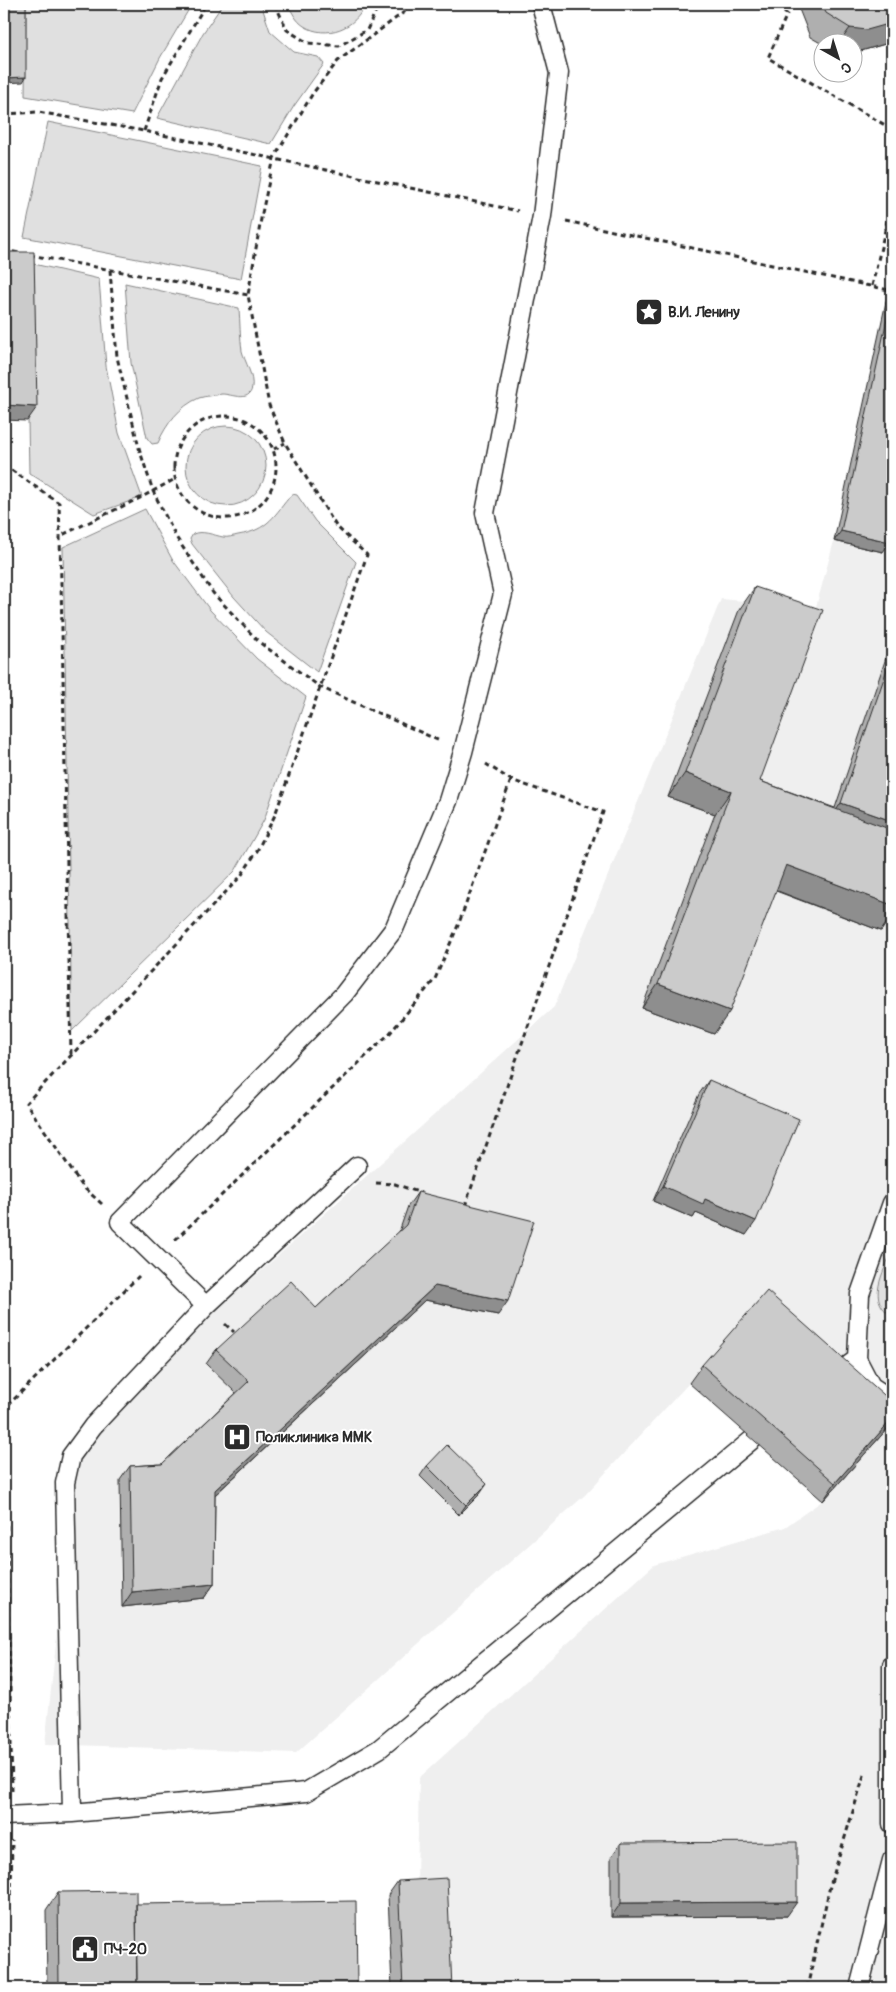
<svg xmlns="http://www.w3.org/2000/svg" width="896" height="1992" font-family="Pangolin,sans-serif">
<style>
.built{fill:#efefef}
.green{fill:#e0e0e0;stroke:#868686}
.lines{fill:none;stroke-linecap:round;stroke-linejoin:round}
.service-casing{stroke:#2b2b2b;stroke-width:21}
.path{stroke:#2b2b2b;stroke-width:3;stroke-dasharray:5 4;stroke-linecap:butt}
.service{stroke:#fff;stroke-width:18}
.wall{fill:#afafaf;stroke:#2b2b2b}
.shaded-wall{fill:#8e8e8e;stroke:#2b2b2b}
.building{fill:#cbcbcb;stroke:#2b2b2b}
.labels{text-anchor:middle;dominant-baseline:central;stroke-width:4;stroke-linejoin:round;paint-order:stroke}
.poi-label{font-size:15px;font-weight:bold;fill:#2b2b2b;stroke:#fff;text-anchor:start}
</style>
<rect width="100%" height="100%" fill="#fff"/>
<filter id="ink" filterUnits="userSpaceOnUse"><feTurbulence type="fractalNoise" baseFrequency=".02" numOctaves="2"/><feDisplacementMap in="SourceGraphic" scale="10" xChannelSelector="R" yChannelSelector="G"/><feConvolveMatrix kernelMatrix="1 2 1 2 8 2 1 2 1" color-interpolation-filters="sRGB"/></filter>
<g filter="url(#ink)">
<path class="built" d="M892 276V1988H415L419 1778 654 1565 785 1527 822 1501 689 1383 585 1495 296 1753 45 1744 79 1435 554 1007 721 599 816 607 834 541Z"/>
<path class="green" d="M26 4H192L160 58 132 114 25 96Z
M223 4H261L270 31 294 52 318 57 324 64 294 106 271 144 157 118 203 33Z
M288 4H365C357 28 326 40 304 26 296 21 292 12 288 4Z
M48 122 262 166 241 279 24 237Z
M25 262 99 279 106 366 119 433 142 497 94 514 29 473Z
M125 283 239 308C240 322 240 337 242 351 245 362 254 376 252 388 249 403 232 394 222 394 216 395 205 396 199 398 180 406 166 424 158 443L152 444 147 438 131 363Z
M186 466a40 40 0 1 1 80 0a40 40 0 1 1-80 0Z
M292 494 297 495 315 521 356 562 317 672 266 632 234 597 192 544 190 539 193 534C202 530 213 535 223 537 228 538 233 536 238 535 269 530 274 515 292 494Z
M145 509 172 559 210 610 257 659 306 697 264 820 235 871 72 1031 63 547Z
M892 1251V1316C866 1300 883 1273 892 1251Z"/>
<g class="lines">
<g class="service-casing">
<path id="service" d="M892 1203 860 1294 857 1359 871 1386 892 1400
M206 1306 120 1222 344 994 394 929 448 801 463 752 503 594 485 513 542 216 559 73 541 4
M831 1378 857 1359
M892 1665V1824
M72 1813 65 1483 71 1456 93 1426 206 1306 357 1166
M4 1816 72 1813 306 1792 379 1749 771 1424
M859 1988 892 1860"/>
</g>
<path class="path" d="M275 4 287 30 308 43 339 46 367 30 379 4
M768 4 787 14 768 58 892 129
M4 114 38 112 144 131 518 211
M144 131 162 78 206 4
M566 221 889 290
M4 250 19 253
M30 255 248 295
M110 270 117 357 139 448 153 491 176 537 213 593 259 642 320 687 440 741
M872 286 892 200
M174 467a51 51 0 1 1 102 0a51 51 0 1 1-102 0Z
M274 449 285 443
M4 465 59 503 60 536
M71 1054 60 536 142 497 175 479
M376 1183 395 1184 421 1193
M102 1204 83 1187 26 1103 241 876 257 851 275 815 367 555 336 526 285 443 269 405 248 295 262 213 274 158 313 93 338 61 415 4
M465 1206 603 812 511 780 486 764
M175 1240 390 1033 435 979 459 923 511 780
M225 1324 234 1332
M12 1791 4 1409 139 1276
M11 1895 12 1840
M807 1988 830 1886 865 1772"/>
<use href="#service" class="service"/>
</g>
<path class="wall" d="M797 4H892V42L854 53V42H824V45L810 37Z
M892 274V533L883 552 834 541Z
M755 587 760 781 835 808 890 646 892 643V915L881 931 776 891 714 1034 642 1008 715 814 668 797 739 610Z
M709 1080 746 1235 696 1213 693 1218 653 1201 699 1094Z
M418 1192 498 1315 425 1300 215 1495 214 1584 204 1598 122 1607 120 1480 130 1466 162 1464 236 1393 206 1364 216 1350 316 1308 399 1232 408 1206Z
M702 1365 888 1428 823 1501 689 1383Z
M427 1466 480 1494 459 1515 420 1476Z
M621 1843 787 1916 611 1917V1857Z
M398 1881 452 1988H392L388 1895Z
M58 1892 136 1904 357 1988H47L46 1910Z"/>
<path class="shaded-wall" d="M892 23V42L854 53V42H840L850 28Z
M26 77 23 82 4 83V78Z
M4 405 37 407 27 421 4 420Z
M841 531 890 542 883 552 834 541Z
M685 773 731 791 715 814 668 797Z
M841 803 892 821V838L831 818Z
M786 865 892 905V915L881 931 770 888Z
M658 984 730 1011 714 1034 642 1008Z
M663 1186 705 1199 756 1221 746 1235 696 1213 693 1218 653 1201Z
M435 1286 508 1301 498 1315 425 1300 205 1504 215 1490Z
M892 1419V1421L888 1428 823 1501 835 1483Z
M487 1484 480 1494 459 1515 466 1505Z
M214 1584 204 1598 122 1607 132 1592Z
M797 1902 787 1916 611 1917 621 1903Z"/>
<path class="building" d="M4 4H26V77L4 78Z
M822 4H892V23L867 30 850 28 826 13Z
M4 252H34L37 407 4 405Z
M892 296V533L890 542 841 531Z
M755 587 823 610 760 781 892 830V905L786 865 730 1011 658 984 731 791 685 773Z
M892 655V821L841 803Z
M709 1080 799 1119 756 1221 705 1199 703 1204 663 1186Z
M418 1192 534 1221 508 1301 435 1286 215 1490 214 1584 132 1592 130 1466 162 1464 249 1381 216 1350 291 1281 316 1308 406 1225Z
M767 1291 892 1402V1419L835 1483 702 1365Z
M447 1445 487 1484 466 1505 427 1466Z
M797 1842V1902L621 1903V1843Z
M447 1878 452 1988H403L398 1881Z
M136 1891 137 1988H59L58 1892Z
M356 1901 357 1988H137L136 1904Z"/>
</g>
<defs>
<g id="sight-square" transform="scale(1.4375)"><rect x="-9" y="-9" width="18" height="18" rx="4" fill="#2b2b2b" stroke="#fff"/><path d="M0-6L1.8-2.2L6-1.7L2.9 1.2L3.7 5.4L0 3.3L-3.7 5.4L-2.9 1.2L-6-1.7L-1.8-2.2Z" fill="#fff"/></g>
<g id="hospital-square" transform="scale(1.4375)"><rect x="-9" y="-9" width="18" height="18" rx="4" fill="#2b2b2b" stroke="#fff"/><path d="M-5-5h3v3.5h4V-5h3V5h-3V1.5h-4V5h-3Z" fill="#fff"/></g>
<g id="civic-square" transform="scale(1.4375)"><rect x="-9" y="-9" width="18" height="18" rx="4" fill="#2b2b2b" stroke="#fff"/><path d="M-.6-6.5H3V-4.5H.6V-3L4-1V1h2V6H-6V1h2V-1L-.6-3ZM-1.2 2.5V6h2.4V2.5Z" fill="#fff"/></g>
</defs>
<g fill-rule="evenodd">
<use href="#sight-square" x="649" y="312"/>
<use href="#hospital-square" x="237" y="1437"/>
<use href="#civic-square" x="85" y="1949"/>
</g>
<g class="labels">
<g class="poi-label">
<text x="668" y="312">В.И. Ленину</text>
<text x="256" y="1437">Поликлиника ММК</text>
<text x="104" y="1949">ПЧ-20</text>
</g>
</g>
<rect width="896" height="1992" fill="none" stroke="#fff" stroke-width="20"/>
<rect x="10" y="10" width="876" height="1972" fill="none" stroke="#2b2b2b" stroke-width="2" filter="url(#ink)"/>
<g transform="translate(838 58) rotate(141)"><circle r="24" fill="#ffffff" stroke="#aaaaaa"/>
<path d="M0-4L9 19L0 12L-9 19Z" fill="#2b2b2b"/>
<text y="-8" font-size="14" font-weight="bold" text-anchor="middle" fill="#2b2b2b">С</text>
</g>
</svg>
